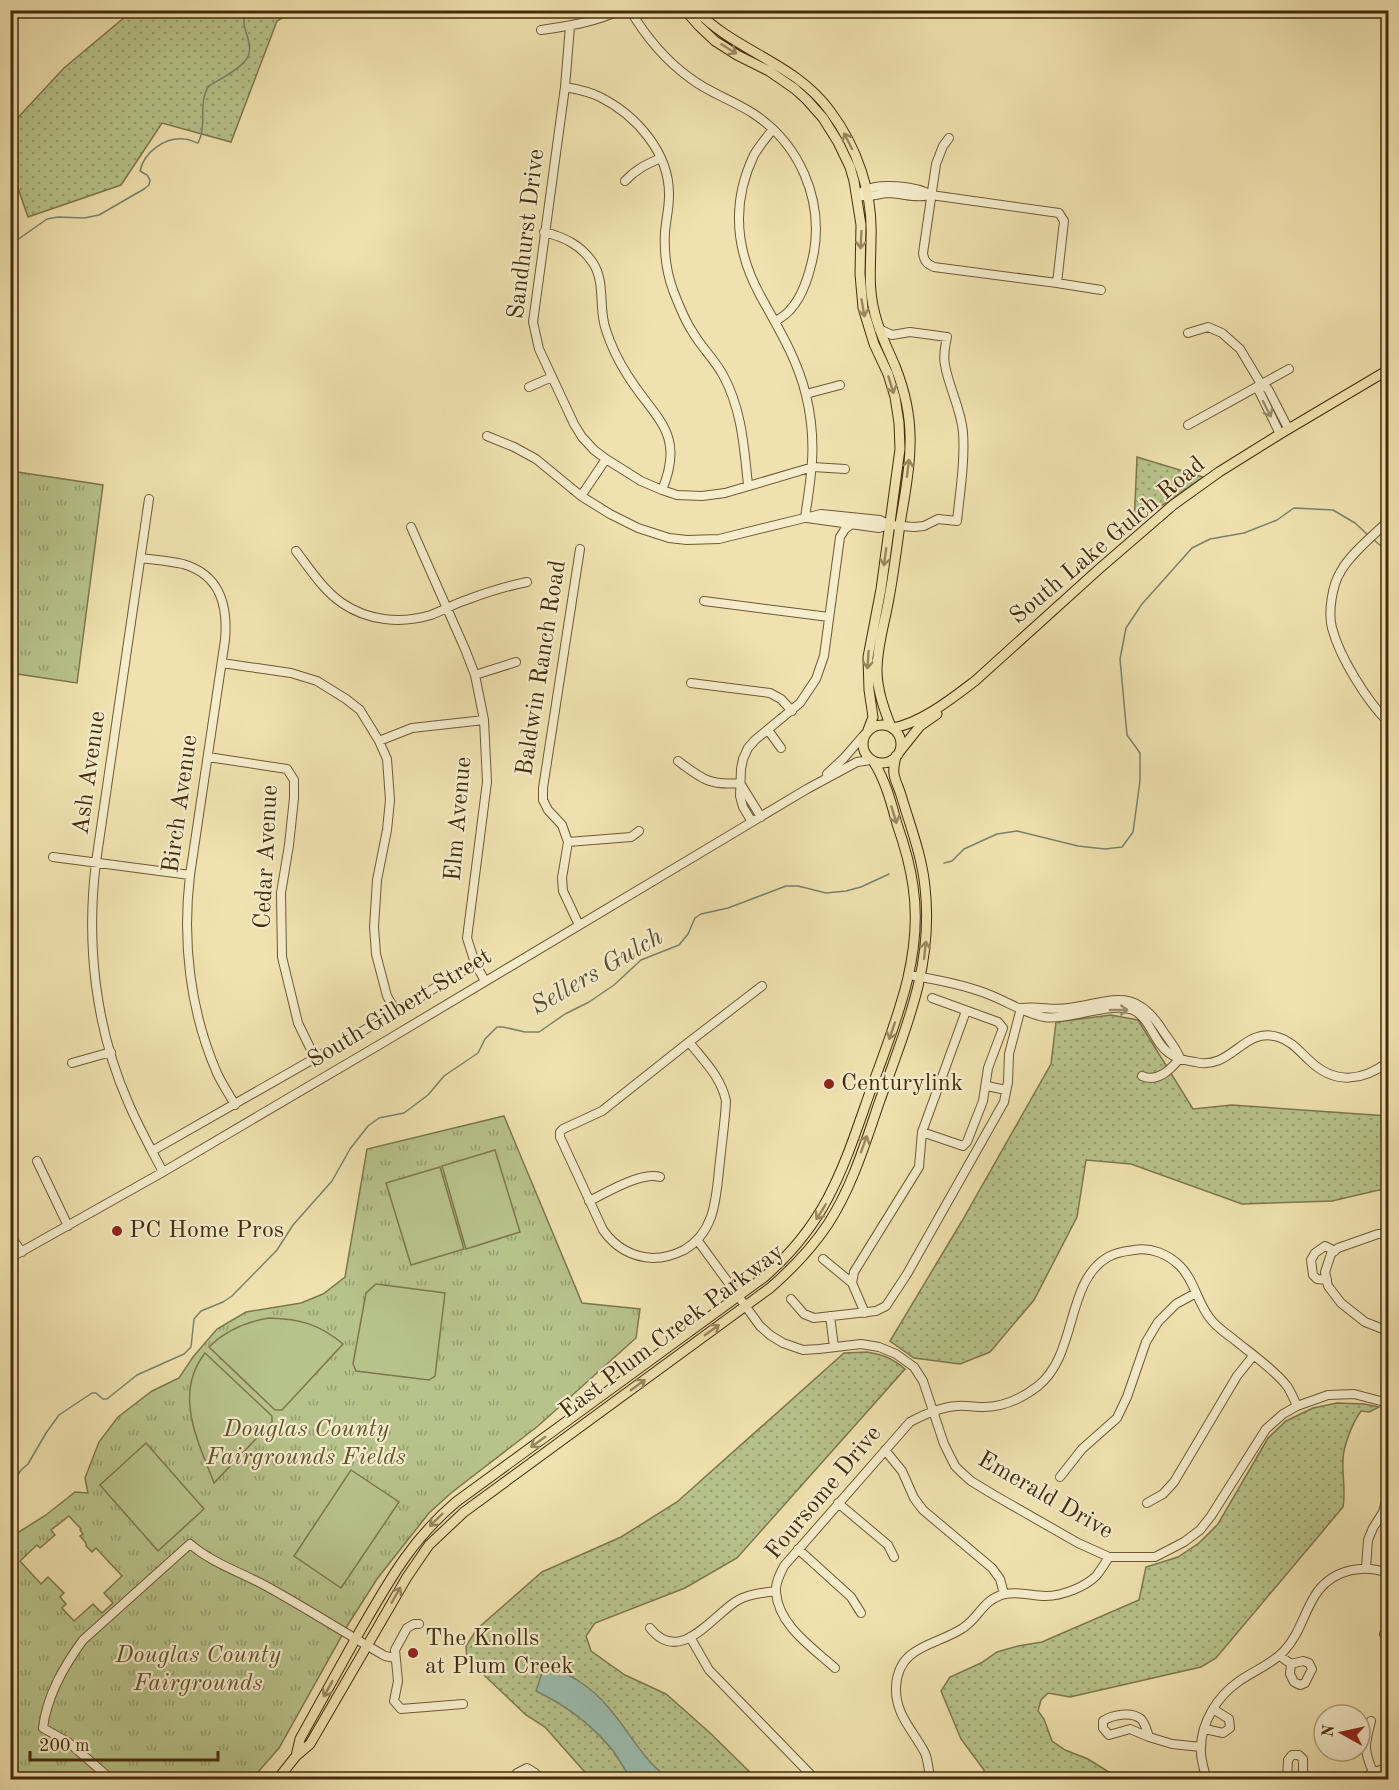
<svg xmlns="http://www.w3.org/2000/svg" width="1399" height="1790" font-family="'Old Standard TT',serif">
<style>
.grass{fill:url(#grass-dots);stroke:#7e774c;stroke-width:1.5}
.park{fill:url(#park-tufts);stroke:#7e774c;stroke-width:1.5;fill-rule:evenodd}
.pitch{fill:#b8c38c;stroke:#7e774c;stroke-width:1.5}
.water{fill:#9abdaf;stroke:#78836d;stroke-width:1.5}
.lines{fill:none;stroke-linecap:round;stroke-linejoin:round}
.stream{stroke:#78836d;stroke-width:1.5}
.minor-casing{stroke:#6f5934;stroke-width:10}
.major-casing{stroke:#442b0b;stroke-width:11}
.minor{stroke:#f5eccc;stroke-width:8}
.major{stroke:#f0e2b0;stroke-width:9}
.oneway{stroke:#9a865e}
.oneway2{stroke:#9c8c6c}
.poi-dot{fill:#8f2418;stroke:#f5eccc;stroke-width:2}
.labels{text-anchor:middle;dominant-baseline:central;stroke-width:4.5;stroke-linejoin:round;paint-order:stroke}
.street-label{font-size:24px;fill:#442b0b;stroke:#f5eccc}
.poi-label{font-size:24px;fill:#442b0b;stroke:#f5eccc;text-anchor:start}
.park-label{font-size:24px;font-style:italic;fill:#61512b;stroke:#f5eccc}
.water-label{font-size:26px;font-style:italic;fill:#5a5034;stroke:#f5eccc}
</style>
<defs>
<pattern id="grass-dots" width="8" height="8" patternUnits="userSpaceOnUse" patternTransform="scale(1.5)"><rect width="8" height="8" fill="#b8c38c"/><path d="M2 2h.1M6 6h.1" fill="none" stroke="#979f71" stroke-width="1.8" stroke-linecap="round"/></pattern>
<pattern id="park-tufts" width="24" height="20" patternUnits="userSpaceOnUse" patternTransform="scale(1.5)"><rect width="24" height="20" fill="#b8c38c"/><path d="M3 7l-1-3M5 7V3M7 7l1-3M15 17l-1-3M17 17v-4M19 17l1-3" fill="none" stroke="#979f71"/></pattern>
</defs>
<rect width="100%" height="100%" fill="#f0e2b0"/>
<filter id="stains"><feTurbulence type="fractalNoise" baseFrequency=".00333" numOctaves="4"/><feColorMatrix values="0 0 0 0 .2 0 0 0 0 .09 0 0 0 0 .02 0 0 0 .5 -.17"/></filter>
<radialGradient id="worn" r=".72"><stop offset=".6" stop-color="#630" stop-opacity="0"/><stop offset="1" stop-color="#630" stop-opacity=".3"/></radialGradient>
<path class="grass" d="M132 11H294L277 21 231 142 162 123 121 185 28 217 11 168V125L64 68Z
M1137 457 1203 477 1134 525Z
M1111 1015 1138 1020 1193 1109 1232 1105 1388 1116V1188L1332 1201 1242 1204 1131 1164 1086 1160 1077 1217 1034 1300 990 1352 960 1364 914 1358 890 1341 962 1221 1051 1064 1056 1022Z
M867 1352C885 1355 891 1358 905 1369L737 1558 685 1588 595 1623 586 1636 591 1651 625 1675 666 1694 709 1732 757 1779H591L545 1727 526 1715 467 1659 466 1646 477 1629 542 1572 621 1537 677 1502 844 1353Z
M1337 1403 1364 1404 1379 1407 1369 1412 1361 1411C1353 1422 1343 1446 1343 1460 1342 1476 1346 1491 1343 1507L1216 1658 1201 1667 1070 1697 1048 1693 1041 1700 1038 1711 1044 1719 1052 1741 1065 1750 1088 1759 1120 1779H983L984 1770 961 1739 941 1691 950 1677 981 1663 997 1652 1018 1646 1042 1642 1139 1600 1146 1567 1178 1557 1199 1543 1218 1524 1268 1438 1286 1421 1313 1408Z"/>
<path class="park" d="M11 471 103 485 77 683 11 673Z
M504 1116 582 1303 640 1309 636 1338 538 1426 451 1493 429 1513 377 1579 349 1623 279 1748 252 1779 11 1780V1537L46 1515 75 1492 88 1493 85 1478 99 1442 118 1417 152 1391 179 1378 193 1357 217 1329 246 1312 301 1303 323 1294 345 1277 367 1149ZM69 1516 81 1529 80 1530 83 1534 80 1536 86 1543V1546L92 1552 96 1548 122 1576 104 1593 113 1603 102 1613 93 1604 74 1621 62 1608 66 1604 60 1597 64 1593 48 1577 41 1584 20 1561 37 1545 40 1548 55 1535 51 1530Z"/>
<path class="pitch" d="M495 1150 520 1232 466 1249 442 1166Z
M440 1167 464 1249 411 1265 386 1183Z
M376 1284 445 1293 435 1376 429 1380 356 1371 353 1364 366 1293Z
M269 1318C300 1319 319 1324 343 1344L282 1410H275L209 1347C226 1330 245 1322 269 1318Z
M205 1353 272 1416V1422L214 1483C198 1441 173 1394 205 1353Z
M146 1443 204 1509 158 1551 100 1485Z
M351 1470 399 1502 341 1588 294 1556Z"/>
<path class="water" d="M545 1670C566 1667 596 1692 608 1707 625 1726 637 1749 655 1767 660 1772 667 1776 674 1779H632C625 1771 620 1761 614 1752 592 1724 567 1706 536 1691L542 1673Z"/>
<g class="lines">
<path class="stream" d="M10 245 47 219 58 217 84 218 99 215 144 189 149 185 150 180 147 175 140 171C144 152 165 137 184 139 190 139 193 142 198 143 208 124 197 103 209 86 220 79 237 71 245 61 259 44 236 28 247 10
M1374 540 1381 546H1388
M944 863 952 861 964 849 997 834 1017 831 1078 846 1105 849 1122 847 1133 832 1140 781V753L1127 735 1120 659 1126 628 1142 604 1192 548 1210 539 1244 533 1277 520 1294 508 1333 510 1355 523 1368 535
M10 1488 21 1470 28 1464 46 1433 59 1415 92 1393H96L103 1399H107L137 1375 184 1354 191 1347 194 1319 201 1311 223 1302 232 1296 277 1250 293 1225 332 1181 350 1149 368 1126 379 1118 404 1113 428 1095 444 1076 478 1053 485 1039 497 1027H503L525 1032H539L565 1014 589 1002 614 985 641 960 679 945 688 934 695 918 701 914 728 908 786 886H798L826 893 846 891 861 887 889 874"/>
<g class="minor-casing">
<path id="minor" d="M630 10C646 37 665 60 690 78 709 93 733 100 754 114 799 144 823 198 814 252 810 272 804 295 790 310 786 315 780 318 776 321
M570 26 565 87 533 322 539 349 574 424 582 437 594 450 606 459 641 481 662 490 677 495 702 496 725 493 813 467 845 469
M541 30C569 26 596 22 621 10
M565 87C577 89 588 91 600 97 636 115 670 153 669 196 669 208 666 220 665 232 664 251 666 271 673 290 678 303 684 319 692 331 701 347 715 360 723 375 742 410 744 447 748 485
M773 129C767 137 759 146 754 155 731 203 735 249 760 295 778 328 797 358 806 395 817 440 812 473 805 517
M949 138 943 146 936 164 923 253C924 261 927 264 934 267L1057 283 1101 290
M625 181C636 169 647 164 661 158
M863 191C878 182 917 186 931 195
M862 196C870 197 878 194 887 193 902 193 916 199 931 195L1059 213 1064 221 1057 283
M544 232C564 237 581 245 593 263 606 283 598 309 606 330 611 346 619 362 628 376 655 419 686 433 662 490
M1188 333 1208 327 1222 333 1240 349 1261 384 1268 389 1288 428
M1261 384 1259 391 1280 434
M529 387 552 377
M806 394 840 385
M1188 425 1289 369
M487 436 514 447 536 459 581 496 610 514 638 528 669 538 687 540 719 539 821 514 880 520 890 525
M581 496 606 459
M149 499 96 862C86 943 95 1027 128 1102 138 1126 151 1149 163 1172
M807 518 879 528 890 525 914 527 924 526 938 519 957 521C960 492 965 462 963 432 961 409 949 388 945 365 943 356 945 346 947 337L910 332 892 335 879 329
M1388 521C1375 534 1350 554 1341 571 1332 585 1328 612 1332 628 1340 658 1367 701 1388 722
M411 527 465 649 475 675 484 720 487 782 467 938 475 963 485 981
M296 551C310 569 323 590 342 603 368 621 401 624 431 615 444 610 456 603 469 599 488 592 507 586 527 582
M141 558C155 560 170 561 183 564 221 575 228 606 225 640L190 875C182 942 190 1011 217 1073 222 1084 229 1094 235 1105
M704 601 829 617
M222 663 291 673 317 681 346 699 360 710 379 741 387 759 390 800 387 830 377 880 374 927 376 954 387 996 396 1012
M475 675 516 662
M691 683 770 693 781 699 792 711
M768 730 781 748
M379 741 412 728 484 720
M208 757 287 769 294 780V798L289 845 281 893 282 957 298 1023 315 1058
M678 761C702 779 710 786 740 783
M827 774 844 758 864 735
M740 783 761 817
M752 822 743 807 740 796 741 769 743 759 748 748 755 740 800 703 816 679 824 656 840 537 845 529 852 524
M568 842 631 837 639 831
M53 857 190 875
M579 925 563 891 562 878 568 842 562 825 548 810 543 800V788L580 549
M909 975C934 979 961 984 985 993 1005 1000 1023 1013 1044 1017 1070 1021 1113 1000 1135 1011 1151 1020 1154 1043 1169 1053 1175 1058 1187 1061 1195 1062 1232 1071 1243 1026 1278 1037 1292 1041 1300 1052 1310 1061 1335 1085 1363 1081 1388 1062
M1022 1008C1039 1006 1054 1011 1069 1008 1113 1002 1134 985 1163 1031 1169 1040 1176 1048 1180 1058
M689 1042C704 1061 721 1077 726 1101 725 1121 722 1141 720 1161 716 1194 717 1231 684 1250 674 1255 664 1258 653 1258 632 1257 615 1247 603 1230L560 1137V1132L563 1129 602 1111Z
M689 1042 762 986
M72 1063 111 1052
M1142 1076C1158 1083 1171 1069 1180 1058
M987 1086 1006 1090
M922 1132 963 1146 967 1142 983 1101 988 1068 1003 1028 998 1022 932 998
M152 1151 396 1012 475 963
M37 1161 68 1226
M589 1201C606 1193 642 1171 660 1177
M1388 1234H1378L1338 1248 1331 1254 1325 1272 1328 1286 1341 1303 1365 1322 1388 1331
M10 1236 22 1252
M698 1241 760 1326 770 1335 783 1343 803 1350 819 1349 861 1344 879 1347 896 1354 914 1367 923 1381 944 1444 955 1466 961 1472 971 1481 994 1495 1078 1543 1109 1557H1155L1184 1542 1200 1530 1211 1516 1266 1429 1283 1414 1297 1406 1328 1395 1354 1394 1388 1403
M10 1258 163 1172 384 1042 807 789 857 762 871 760
M823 1259 852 1283
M1327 1280 1317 1279 1313 1275 1311 1260 1315 1253 1325 1246 1335 1251
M791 1299 804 1314 814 1318 876 1311 886 1306 907 1274 1004 1102 1008 1082 1009 1054 1021 1008
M865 1313 852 1283 854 1272 919 1167 922 1132 966 1011
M830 1316 834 1347
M885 1450 902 1471 914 1498 923 1510 992 1568 1000 1579 1004 1594
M1060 1477 1082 1449 1117 1418 1127 1397 1146 1342 1158 1322 1176 1304 1196 1293
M838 1503 888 1545 894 1557
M1147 1503 1163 1494 1174 1482 1237 1376 1253 1356
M798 1549 851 1597 861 1613
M1366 1568 1368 1540 1373 1528 1383 1512 1388 1494
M419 1624H414L407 1628 395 1650 398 1681 394 1701 401 1709 463 1704
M650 1628C679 1665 711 1618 735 1602 747 1594 762 1593 776 1591
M1388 1628 1384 1634 1386 1639 1388 1641
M690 1637 709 1670 816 1780
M1280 1656 1291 1664 1290 1674 1294 1682 1300 1685 1305 1683 1312 1669 1309 1663 1303 1661 1291 1664
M835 1668C813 1648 778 1625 776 1592 775 1583 780 1574 784 1566L910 1422C923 1415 942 1407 957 1406 964 1405 972 1407 980 1407 1001 1408 1021 1399 1038 1386 1078 1354 1065 1282 1108 1257 1116 1252 1126 1251 1134 1250 1151 1247 1168 1254 1180 1266 1194 1280 1197 1301 1209 1317 1215 1326 1224 1332 1232 1338 1249 1352 1274 1369 1287 1386 1291 1392 1294 1399 1297 1406
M1371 1721C1365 1744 1363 1749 1373 1772
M1205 1729 1223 1733 1230 1728 1229 1719 1213 1709
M1149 1737 1130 1729 1109 1735 1103 1728V1721C1112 1715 1131 1711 1141 1719 1145 1723 1147 1731 1149 1737L1172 1744 1201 1747
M112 1780 68 1742 43 1728C47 1695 64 1666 83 1640L190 1544C212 1563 240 1572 266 1586 306 1608 345 1633 385 1656L395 1658
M511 1780 517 1773 527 1768 535 1773 541 1780
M930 1780C929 1771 928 1760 925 1753 913 1730 895 1715 896 1687 898 1645 936 1646 963 1628 979 1618 983 1599 1005 1594 1019 1591 1032 1596 1046 1596 1062 1596 1085 1587 1096 1576 1101 1570 1105 1563 1109 1557
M1207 1780C1204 1769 1200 1759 1201 1748 1201 1722 1218 1696 1238 1682 1253 1671 1271 1665 1284 1651 1301 1633 1304 1610 1318 1591 1335 1569 1364 1564 1388 1573
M1287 1780 1288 1760 1292 1755H1299L1303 1759V1780
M1361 1780 1373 1772 1388 1768"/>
</g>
<g class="major-casing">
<path id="major" d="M685 10 699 26 715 41 737 55 769 71 795 89 807 100 823 118 838 142 850 167 854 181 861 225 860 274 863 308 874 344 888 374 895 397 899 423 900 449 881 589 868 657 869 690 873 717 868 730
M696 10C736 52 794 62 830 111 857 147 873 193 871 238 871 263 868 286 874 310 878 330 887 347 895 366 905 391 911 418 910 445 910 469 905 494 901 518 897 544 894 572 889 598 885 622 877 646 877 670 877 690 884 709 891 727
M863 744a19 19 0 1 1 38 0a19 19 0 1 1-38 0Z
M892 728C920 724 954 697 975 681L1099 569 1173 505 1219 472 1280 434 1388 370
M900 751 920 726 937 714
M296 1756 300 1739C319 1705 337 1672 356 1638 387 1585 408 1543 456 1502L763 1278C827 1223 843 1169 870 1092 894 1025 924 958 913 886 910 864 904 844 897 824 891 802 885 779 873 761
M277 1780 296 1756 310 1744 407 1577 429 1545 464 1512 770 1288C792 1269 812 1248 828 1224 852 1187 865 1144 879 1103 905 1030 934 967 925 887 922 856 910 825 901 795 899 788 895 781 894 774 893 767 895 762 896 756"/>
</g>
<use href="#minor" class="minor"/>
<use href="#major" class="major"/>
</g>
<defs><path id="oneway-shaft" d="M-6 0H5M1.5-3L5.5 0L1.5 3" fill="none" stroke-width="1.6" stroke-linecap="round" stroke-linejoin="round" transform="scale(1.5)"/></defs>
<g class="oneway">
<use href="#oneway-shaft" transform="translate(729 49) rotate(32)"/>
<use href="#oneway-shaft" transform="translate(848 141) rotate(-117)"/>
<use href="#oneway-shaft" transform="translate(861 240) rotate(93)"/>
<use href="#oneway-shaft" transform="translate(863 308) rotate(80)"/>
<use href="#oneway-shaft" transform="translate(891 385) rotate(73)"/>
<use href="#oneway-shaft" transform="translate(908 468) rotate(-83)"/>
<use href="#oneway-shaft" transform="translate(885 557) rotate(98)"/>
<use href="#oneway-shaft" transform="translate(868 660) rotate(94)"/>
<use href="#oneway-shaft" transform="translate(894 815) rotate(73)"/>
<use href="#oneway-shaft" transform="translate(925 950) rotate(-84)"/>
<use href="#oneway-shaft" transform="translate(892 1031) rotate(109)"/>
<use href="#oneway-shaft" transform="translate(864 1144) rotate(-70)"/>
<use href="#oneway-shaft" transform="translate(821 1212) rotate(122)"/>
<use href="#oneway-shaft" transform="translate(712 1330) rotate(-36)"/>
<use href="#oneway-shaft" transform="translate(638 1385) rotate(-36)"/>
<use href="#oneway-shaft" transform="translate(538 1442) rotate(144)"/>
<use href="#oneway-shaft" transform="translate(436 1520) rotate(136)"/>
<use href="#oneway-shaft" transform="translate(396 1595) rotate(-60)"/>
<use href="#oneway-shaft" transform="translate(328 1689) rotate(119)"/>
</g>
<g class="oneway2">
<use href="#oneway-shaft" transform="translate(1267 409) rotate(63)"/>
<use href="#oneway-shaft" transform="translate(1119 1010)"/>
</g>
<g class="poi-dot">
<circle cx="829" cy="1084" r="6"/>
<circle cx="117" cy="1231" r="6"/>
<circle cx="413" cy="1653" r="6"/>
</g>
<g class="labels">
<g class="street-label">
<text transform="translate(527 234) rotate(-83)">Sandhurst Drive</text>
<text transform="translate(1108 541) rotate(-40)">South Lake Gulch Road</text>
<text transform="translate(542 668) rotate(-81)">Baldwin Ranch Road</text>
<text transform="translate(90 773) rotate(-82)">Ash Avenue</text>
<text transform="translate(181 804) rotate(-82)">Birch Avenue</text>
<text transform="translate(459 819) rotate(-85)">Elm Avenue</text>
<text transform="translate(267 857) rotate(-87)">Cedar Avenue</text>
<text transform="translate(400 1009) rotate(-31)">South Gilbert Street</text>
<text transform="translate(672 1332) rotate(-37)">East Plum Creek Parkway</text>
<text transform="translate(824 1493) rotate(-50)">Foursome Drive</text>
<text transform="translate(1045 1496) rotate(30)">Emerald Drive</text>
</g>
<g class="poi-label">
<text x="841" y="1084">Centurylink</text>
<text x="129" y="1231">PC Home Pros</text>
<text x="425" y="1639">The Knolls<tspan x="425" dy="28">at Plum Creek</tspan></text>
</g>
<g class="park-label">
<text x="306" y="1430">Douglas County<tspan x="306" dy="28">Fairgrounds Fields</tspan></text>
<text x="198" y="1656">Douglas County<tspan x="198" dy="28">Fairgrounds</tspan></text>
</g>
<g class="water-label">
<text transform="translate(597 972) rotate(-30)">Sellers Gulch</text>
</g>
</g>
<rect width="1399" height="1790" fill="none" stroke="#f0e2b0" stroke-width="36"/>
<rect x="12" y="12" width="1375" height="1766" fill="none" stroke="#442b0b" stroke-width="3"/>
<rect x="18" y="18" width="1363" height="1754" fill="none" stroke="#442b0b" stroke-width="1.5"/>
<g transform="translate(1342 1733) rotate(278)"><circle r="28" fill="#f5eccc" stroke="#ae9f7f" stroke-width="1.5"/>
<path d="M0-4.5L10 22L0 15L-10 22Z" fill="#8f2418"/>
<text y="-9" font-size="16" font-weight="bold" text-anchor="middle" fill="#442b0b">N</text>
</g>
<path d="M30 1751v9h188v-9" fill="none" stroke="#442b0b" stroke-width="3"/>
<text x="39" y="1751" font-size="18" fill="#442b0b" stroke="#f5eccc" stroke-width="4.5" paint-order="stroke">200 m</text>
<rect width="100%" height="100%" filter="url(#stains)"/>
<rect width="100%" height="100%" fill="url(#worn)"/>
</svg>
